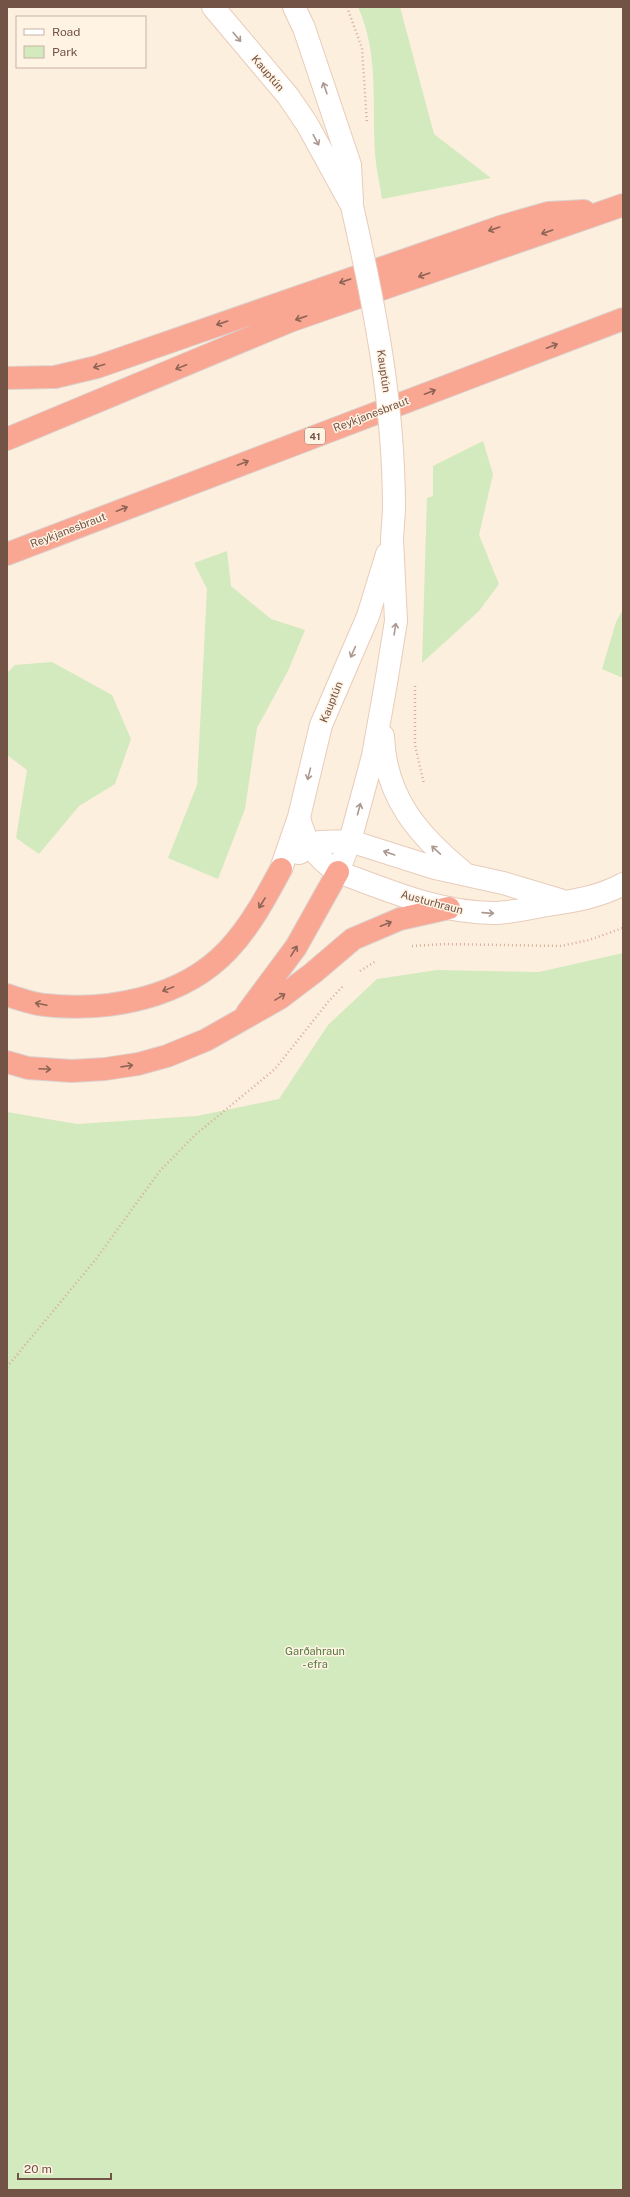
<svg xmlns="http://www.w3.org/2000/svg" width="630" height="2197" font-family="'Public Sans',sans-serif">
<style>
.green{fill:#d2eabd}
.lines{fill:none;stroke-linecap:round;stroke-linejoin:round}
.secondary-casing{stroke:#e8ccba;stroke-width:24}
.highway-casing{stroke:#dbd2cf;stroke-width:24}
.path{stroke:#d7ad99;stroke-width:2.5;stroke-dasharray:1 3;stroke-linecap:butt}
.secondary{stroke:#fff;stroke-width:22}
.highway{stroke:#f9a792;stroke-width:22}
.secondary-bridge-casing{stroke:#e8ccba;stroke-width:24;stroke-linecap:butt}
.secondary-bridge{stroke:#fff;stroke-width:22}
.oneway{stroke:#ab9890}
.oneway2{stroke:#8e6455}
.labels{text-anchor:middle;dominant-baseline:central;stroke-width:3;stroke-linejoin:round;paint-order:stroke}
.shield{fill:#fff3e4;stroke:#9d8375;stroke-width:1}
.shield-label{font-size:10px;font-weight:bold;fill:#735346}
.street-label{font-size:11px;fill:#735346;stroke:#fff3e4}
.park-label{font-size:11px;fill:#53793e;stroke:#fff3e4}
</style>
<rect width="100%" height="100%" fill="#fdefde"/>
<path class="green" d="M358 7H400L434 134 491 178 382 199C380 184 376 168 375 153 372 104 379 53 358 7Z
M483 441 493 474 479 535 499 584 479 611 422 663 427 498 433 496V466Z
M227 551 231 586 271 619 305 630 288 671 257 728 245 809 218 879 168 858 197 785 207 589 194 563Z
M623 609V678L602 669 616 622Z
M52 662 112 695 131 739 115 784 79 806 39 854 16 838 27 770 7 755V673L15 665Z
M623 953V2190H7V1112L77 1124 197 1116 279 1099 328 1025 377 979 437 970 539 972Z"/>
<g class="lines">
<g class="secondary-casing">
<path id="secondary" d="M213 7 288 96 307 124 352 206
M294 7 304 28 350 165 352 201
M383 736C385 797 418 835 463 872
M299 817C304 841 317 859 338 872 388 890 439 913 493 913 511 913 530 908 547 905 573 901 600 897 623 884
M299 853 320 842 350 841 435 868 503 883 560 900
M281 869 299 817 321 725 368 616 387 554
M338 872 350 841 373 756 386 683 396 621 392 539 394 509"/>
</g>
<g class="highway-casing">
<path id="highway" d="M7 378 55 377 97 367 503 226 548 213 584 211
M7 439 290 321 623 205
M7 554 623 319
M7 995C19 999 33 1004 45 1005 108 1012 183 998 228 950 250 927 266 897 281 869
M247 1013 296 947 338 872
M7 1062 28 1068 72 1071 105 1069 138 1064 167 1056 206 1040 280 998 313 973 353 939 400 919 449 908"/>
</g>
<path class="path" d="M347 7 362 48 367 124
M415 686V745L424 784
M412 946 443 944 561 946 589 940 623 928
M360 971 376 961
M7 1367 96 1259 159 1172 195 1135 275 1069 328 1002 344 985"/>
<use href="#secondary" class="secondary"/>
<use href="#highway" class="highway"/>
<g class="secondary-bridge-casing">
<path id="secondary-bridge" d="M352 206C375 308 394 404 394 509"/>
</g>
<use href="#secondary-bridge" class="secondary-bridge"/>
</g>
<defs><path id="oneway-shaft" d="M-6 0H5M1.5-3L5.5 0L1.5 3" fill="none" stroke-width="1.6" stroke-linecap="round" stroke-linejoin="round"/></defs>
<g class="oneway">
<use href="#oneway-shaft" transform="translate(237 37) rotate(50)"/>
<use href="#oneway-shaft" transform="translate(325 88) rotate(-109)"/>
<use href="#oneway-shaft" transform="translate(316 140) rotate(62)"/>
<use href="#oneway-shaft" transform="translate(395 629) rotate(-81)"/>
<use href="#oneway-shaft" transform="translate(353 652) rotate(114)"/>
<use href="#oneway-shaft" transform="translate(309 774) rotate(104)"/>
<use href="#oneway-shaft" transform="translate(359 809) rotate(-75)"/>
<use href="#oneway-shaft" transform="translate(436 850) rotate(-137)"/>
<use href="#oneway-shaft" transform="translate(389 853) rotate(-161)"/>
<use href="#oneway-shaft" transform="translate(488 913) rotate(4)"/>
</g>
<g class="oneway2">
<use href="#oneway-shaft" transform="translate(494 229) rotate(161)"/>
<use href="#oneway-shaft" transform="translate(547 232) rotate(161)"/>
<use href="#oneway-shaft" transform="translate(424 275) rotate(161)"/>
<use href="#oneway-shaft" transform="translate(345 281) rotate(161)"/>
<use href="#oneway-shaft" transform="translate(301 318) rotate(161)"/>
<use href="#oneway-shaft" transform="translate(222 323) rotate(161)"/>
<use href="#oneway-shaft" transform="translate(552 346) rotate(-21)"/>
<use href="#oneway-shaft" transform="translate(99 366) rotate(163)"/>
<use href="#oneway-shaft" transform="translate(181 367) rotate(158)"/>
<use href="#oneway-shaft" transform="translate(430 392) rotate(-21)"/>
<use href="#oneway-shaft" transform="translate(243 463) rotate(-21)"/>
<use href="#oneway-shaft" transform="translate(122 509) rotate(-21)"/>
<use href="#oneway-shaft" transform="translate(262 903) rotate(122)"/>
<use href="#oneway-shaft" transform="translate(386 924) rotate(-21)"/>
<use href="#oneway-shaft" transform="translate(294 951) rotate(-58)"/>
<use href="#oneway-shaft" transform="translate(168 989) rotate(158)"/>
<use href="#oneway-shaft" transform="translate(280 997) rotate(-32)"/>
<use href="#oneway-shaft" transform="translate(41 1004) rotate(-168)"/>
<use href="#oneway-shaft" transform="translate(127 1066) rotate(-8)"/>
<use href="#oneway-shaft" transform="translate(45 1069) rotate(3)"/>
</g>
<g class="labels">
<rect class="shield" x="305" y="428" width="20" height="16" rx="3"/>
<g class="shield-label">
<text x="315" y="436">41</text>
</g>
<g class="street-label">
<text transform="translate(268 73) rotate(49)">Kauptún</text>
<text transform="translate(384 371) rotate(82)">Kauptún</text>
<text transform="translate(371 414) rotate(-21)">Reykjanesbraut</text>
<text transform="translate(68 530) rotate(-21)">Reykjanesbraut</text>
<text transform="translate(331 702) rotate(-68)">Kauptún</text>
<text transform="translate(432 902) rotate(15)">Austurhraun</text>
</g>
<g class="park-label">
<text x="315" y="1651">Garðahraun<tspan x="315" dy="13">- efra</tspan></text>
</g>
</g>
<rect width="630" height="2197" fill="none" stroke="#735346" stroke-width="16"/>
<rect x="16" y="16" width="130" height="52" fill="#fff3e4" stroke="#c7b3a5"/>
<rect x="24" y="29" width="20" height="6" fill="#ffffff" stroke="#c7b3a5"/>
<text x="52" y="36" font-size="12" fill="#735346">Road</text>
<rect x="24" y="46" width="20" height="12" fill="#d2eabd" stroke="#c7b3a5"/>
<text x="52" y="56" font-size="12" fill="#735346">Park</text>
<path d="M18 2173v6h93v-6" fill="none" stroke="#735346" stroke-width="2"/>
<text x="24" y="2173" font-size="12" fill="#735346" stroke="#fff3e4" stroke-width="3" paint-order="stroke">20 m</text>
</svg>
